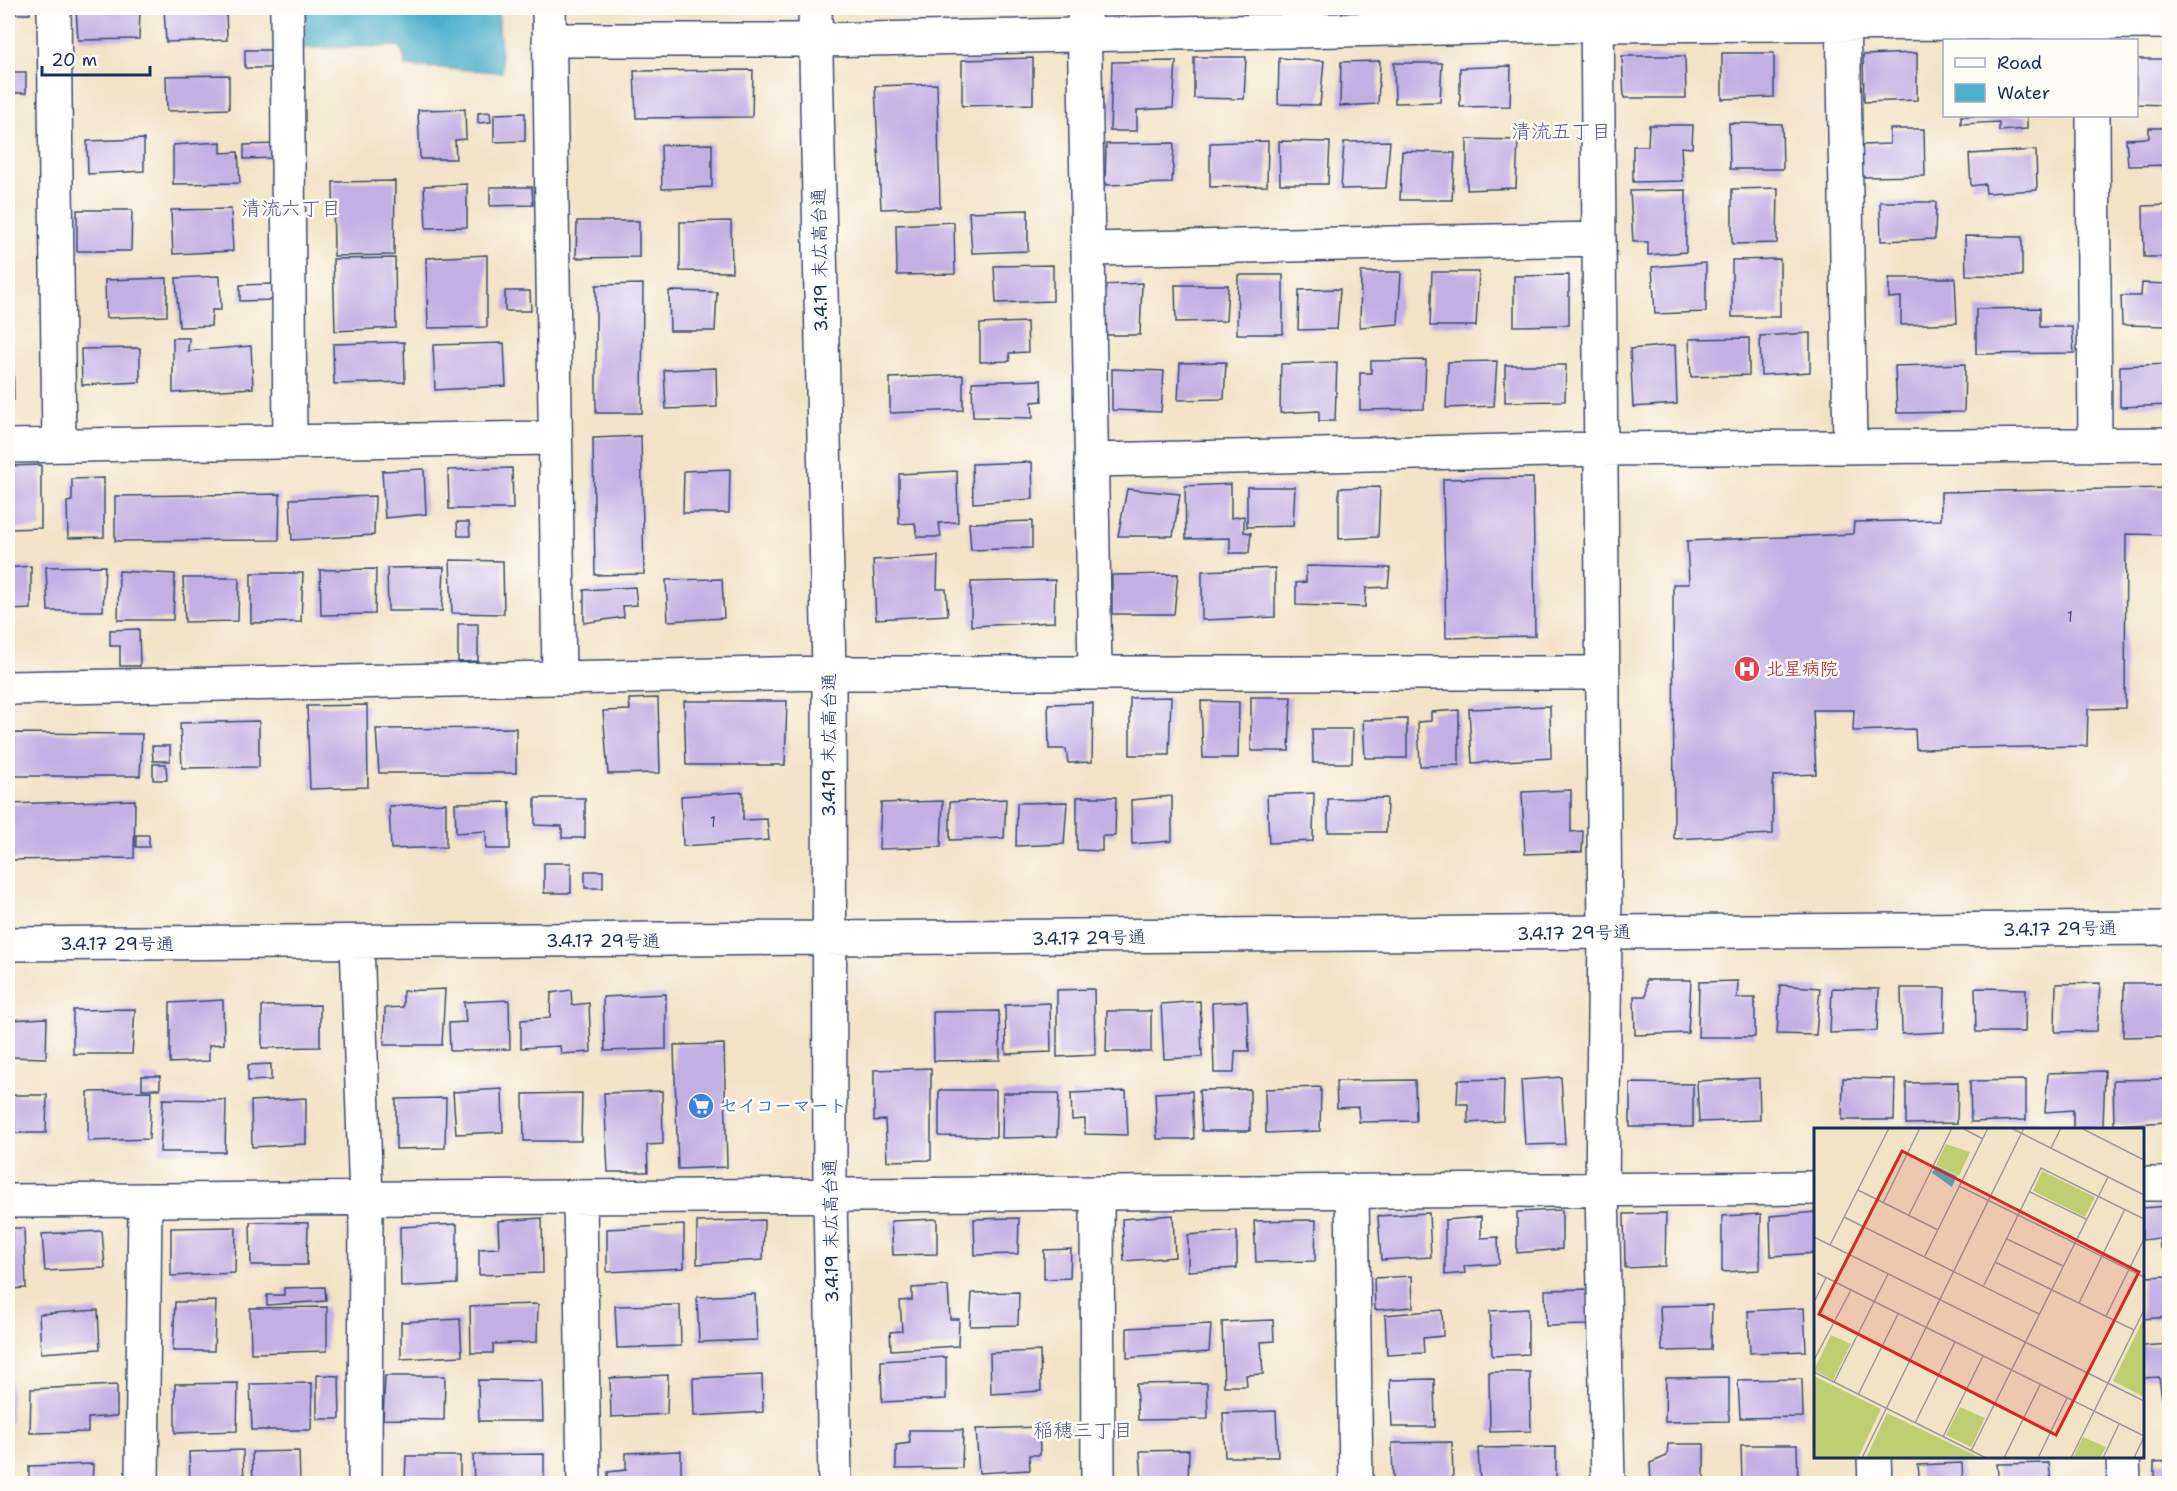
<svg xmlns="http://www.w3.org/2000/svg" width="2177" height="1491" font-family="'Shantell Sans','Klee One',sans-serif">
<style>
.water{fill:#4aafca;stroke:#326f94;stroke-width:1.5}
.building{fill:#c2afe4}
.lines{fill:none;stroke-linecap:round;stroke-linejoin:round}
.minor-casing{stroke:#3b4a6e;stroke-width:36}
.minor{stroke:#fff;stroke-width:33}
.labels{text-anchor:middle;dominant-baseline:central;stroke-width:5;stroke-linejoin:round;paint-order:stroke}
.number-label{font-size:15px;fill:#454f80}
.street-label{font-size:18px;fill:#1b2f5e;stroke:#fdfcf7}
.health-label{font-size:18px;font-weight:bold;fill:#be3a42;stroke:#fdfcf7;text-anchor:start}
.shop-label{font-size:18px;font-weight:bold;fill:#366cbe;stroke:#fdfcf7;text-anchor:start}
.neighbourhood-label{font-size:20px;fill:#555c8d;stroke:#fdfcf7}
.inset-road{fill:none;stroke:#9b9b9c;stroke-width:1.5}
.view{fill:#d62828;fill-opacity:0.15;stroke:#d62828;stroke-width:3}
.inset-edge{fill:none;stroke:#1b2f5e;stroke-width:3}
</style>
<rect width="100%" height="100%" fill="#fdfcf7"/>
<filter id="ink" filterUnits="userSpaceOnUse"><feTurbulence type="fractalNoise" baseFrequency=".0167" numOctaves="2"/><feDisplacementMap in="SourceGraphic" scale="12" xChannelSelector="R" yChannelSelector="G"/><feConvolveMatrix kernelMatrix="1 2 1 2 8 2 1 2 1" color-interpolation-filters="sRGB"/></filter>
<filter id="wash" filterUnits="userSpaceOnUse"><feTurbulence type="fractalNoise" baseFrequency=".008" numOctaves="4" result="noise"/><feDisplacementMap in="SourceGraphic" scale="24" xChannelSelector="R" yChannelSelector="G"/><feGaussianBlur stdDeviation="1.35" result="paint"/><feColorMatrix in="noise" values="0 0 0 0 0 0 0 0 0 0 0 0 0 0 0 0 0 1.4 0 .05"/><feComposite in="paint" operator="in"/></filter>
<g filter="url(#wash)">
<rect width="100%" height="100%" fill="#f1e3c6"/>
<path class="water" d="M306 8H498L502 72 406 66 401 46 304 48Z"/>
<g id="blocks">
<path class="building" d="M8 8H30V14H8Z
M76 8H140L139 39 78 40Z
M164 8H226L227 40 166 42Z
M245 50H272V68H245Z
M1722 53H1774V97L1722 99Z
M1917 53V100L1864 102 1863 55Z
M1622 56H1685L1686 98H1624Z
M1194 57H1246L1244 99 1194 98Z
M1033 58V104L962 106V60Z
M1279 58 1324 61 1320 105 1278 104Z
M2136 59H2168L2166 105 2136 104Z
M1176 61 1173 108 1137 110V131H1110L1112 62Z
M1380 61 1378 104 1340 106 1341 62Z
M1394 63H1442L1440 102 1395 103Z
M1511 66 1510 106 1460 107V68Z
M753 70 752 117 636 118 634 71Z
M8 72H26V93H8Z
M229 75V109L167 111 166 76Z
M937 84 940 207 881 209 875 86Z
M465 109 466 139 455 140 456 159H420L418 110Z
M490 112 491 122 478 123V113Z
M525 113V141L494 142V114Z
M1961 116H2027V129L1999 131V122L1961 124Z
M1729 123 1782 124 1783 169H1730Z
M1649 125H1693L1692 148 1681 147 1683 181 1633 182V146H1648Z
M2149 128H2170V165L2128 166 2126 139 2149 138Z
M1890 129H1924L1925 176 1862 177V145L1890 144Z
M144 139V171L88 174 87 141Z
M1467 139 1518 140 1516 188 1467 190Z
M1268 141 1267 186 1210 187V143Z
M1279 141 1330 142 1328 184H1280Z
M1390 141 1386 188 1341 189 1344 142Z
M221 142V153L238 152 240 183 173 184V145Z
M1174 143 1172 183 1105 185 1106 144Z
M274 144V158L244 159V145Z
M712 144V187L662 189 661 145Z
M2036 150 2037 190 1986 193 1985 184 1971 186 1969 154Z
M1402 151 1455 153 1452 200H1400Z
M395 181 394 255 334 256 333 182Z
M467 184V227L426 228 424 186Z
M490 187H532L533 205 490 206Z
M1778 188 1777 243 1732 244V189Z
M1686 190V252L1648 255V242H1633L1630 191Z
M1880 202H1936L1935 239 1881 241Z
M2170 205V257H2144L2143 206Z
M231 209 233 251 173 254 171 210Z
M77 210H132L131 251H77Z
M1028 210V251L972 253 969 212Z
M577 221H639V257L576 258Z
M731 221 732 272 680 271V222Z
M954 222 955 274 897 275 896 225Z
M1965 236 2022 237V276L1966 275Z
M487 255V327L428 328 426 258Z
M395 258 396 328 335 331 333 259Z
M1780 259V317H1732V260Z
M1706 263V312L1655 314 1652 267Z
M1053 265V301L996 303 994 266Z
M1361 272H1401L1398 324 1360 327Z
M1432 272H1479L1476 326H1430Z
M1238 275H1283V334H1237Z
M1569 275V325L1514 326V276Z
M220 276 221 310H212L211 326 179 327 176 278Z
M167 278V316L106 318 105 280Z
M1889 278H1955L1957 323 1901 325V297L1889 298Z
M1142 283 1140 335H1103V285Z
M2142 283 2170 284V326L2122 325 2121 296H2141Z
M273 284 274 300 240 301V285Z
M643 284 642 413H596V285Z
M1175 285H1228L1226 321 1176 322Z
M1340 289 1337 329 1298 330 1299 290Z
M505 291H530L531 311H505Z
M669 291 717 292 715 331H670Z
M2040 308V327H2072L2074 353 1976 354V309Z
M1027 322 1028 352 1009 353 1010 361 980 362V324Z
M1810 333V372L1761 375 1760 336Z
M173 338H189L188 351 251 346 253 388 173 393Z
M1749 338V375L1691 377 1689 339Z
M404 342 405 382 334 384 333 344Z
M504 343 506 386 435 390 433 345Z
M1675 345 1677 404 1633 407 1630 349Z
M140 348V382L82 385 81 349Z
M8 356H13L14 400H8Z
M1426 360 1424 409 1360 410V373H1371V361Z
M1497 361 1494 406 1446 408 1448 362Z
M1226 362 1224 399 1178 400 1180 363Z
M1337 362 1335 421H1319V411L1280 413 1281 364Z
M1965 364 1964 412 1897 413 1895 366Z
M2170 364V405L2120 407V366Z
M1505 365H1566L1565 401 1505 402Z
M716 368 717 407 666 409 664 370Z
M1112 369 1164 371 1161 412 1112 410Z
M963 375V410L890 413V378Z
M1041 380 1042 401 1032 402 1033 418 973 417 972 382Z
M641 436 644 574 595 575 593 438Z
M1032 462 1033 499 973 503 972 464Z
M41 465V528L8 529V466Z
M512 468 513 509H449L448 470Z
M424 469 426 514 385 518 382 471Z
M730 469 729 513H683L684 471Z
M957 471 958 522 939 523 941 537H917L915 523 899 524V474Z
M104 478V537L68 538 67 502 72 501V479Z
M1533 478 1535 636 1446 638 1443 479Z
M1231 484V518L1244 516V532L1251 533 1249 553H1230V538L1186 539 1185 486Z
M1247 487H1295L1293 526 1247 527Z
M1380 487 1378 537 1339 539V488Z
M2170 488V535L2126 534 2125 708 2088 709 2087 746 1916 749 1915 729 1853 731 1854 710H1813L1816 774 1773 776V834L1674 839 1673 584H1689L1687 541 1853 534 1854 522 1941 520V492Z
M1127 489 1180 494 1173 536H1118Z
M280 494 279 540 115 541V496Z
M375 496 374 535 292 540 290 499Z
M1032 521V548L971 550 969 523Z
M457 522H469L470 536H458Z
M938 556 937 589H946L948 615 876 619 873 560Z
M450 560 503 561 504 614 452 613Z
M31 566V609L8 610V568Z
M105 566 103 611H48L46 567Z
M1306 566 1390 568 1388 587 1366 588 1365 607 1296 605V583L1306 582Z
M444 567 442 611H388L387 568Z
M1275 568V617L1202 620V571Z
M376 569 375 614 321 615 320 570Z
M119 571 175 574 173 620H118Z
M251 573H303L301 622 251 623Z
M1178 574 1174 614H1112V575Z
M183 578H239L238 621 185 622Z
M722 579 724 618 668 621 666 580Z
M1055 580 1054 622 971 626V582Z
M635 587 637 605 623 606 624 617 584 623V590Z
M458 624H478V661L458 662Z
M139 629 140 666H120V646H110V630Z
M1171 697 1169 755H1130V698Z
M1251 697H1291L1289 751H1251Z
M658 698 660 773 608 774 603 711 630 710 629 699Z
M684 701H787L785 765H686Z
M1201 701 1239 702 1238 758H1203Z
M1093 703 1092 762 1068 763 1066 749H1049L1048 704Z
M367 705 368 787 310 789 307 706Z
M1550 706 1551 758 1472 763 1469 709Z
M1459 710V765L1420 766 1418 722 1431 721V712Z
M1407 719V758H1365L1363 720Z
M259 721V767L182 768 180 723Z
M516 728V773H379L376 729Z
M1312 729H1353L1352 763H1313Z
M8 733 142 734 140 776H8Z
M152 746H170V761H153Z
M153 764H166L167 780H153Z
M1571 790V832L1583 831 1582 852 1525 854 1522 792Z
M743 792V820L767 819 769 840 683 846 681 796Z
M1314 793 1313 841 1269 843 1267 795Z
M1172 796V841L1132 844 1131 800Z
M1077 797H1116L1115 836H1102V851L1077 850Z
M535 798H585V838H562V826L535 825Z
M1387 798 1386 832H1328V799Z
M1006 799 1004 838 950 840V802Z
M135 800 134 858 8 860V804Z
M943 801 941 847 879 849 881 803Z
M510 802V849H486V831L456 833 455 803Z
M1067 802 1064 844 1016 846 1017 803Z
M446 803V847L391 849 389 806Z
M136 835H149V847H136Z
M544 863H571V893H544Z
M585 871H603V888H585Z
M1646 980H1691L1688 1033 1635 1035 1634 996H1646Z
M1738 981 1737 998H1755V1037H1698L1699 982Z
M2100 983 2097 1031 2055 1032 2056 984Z
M2124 983H2170L2168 1036 2123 1037Z
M1780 985 1820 988 1816 1035 1777 1034Z
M1832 988 1879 989 1877 1031 1830 1033Z
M1901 988H1945L1944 1032 1902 1034Z
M1975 988 2026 989 2025 1032H1976Z
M445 989 442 1045H384L385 1008 403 1007V991Z
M1094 989 1095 1055 1057 1057V990Z
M571 990 572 1005 589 1003 591 1052 561 1054 560 1046 521 1048V1020L550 1018 551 993Z
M666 994V1049L605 1051 603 997Z
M223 1000 224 1044 209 1045V1061L170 1063V1003Z
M509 1000 510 1049 450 1051 449 1023 466 1022 464 1002Z
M1200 1001 1202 1057 1164 1059 1161 1004Z
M1247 1001 1249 1051H1235L1234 1073H1214L1212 1003Z
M1050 1003 1051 1052 1006 1054 1005 1005Z
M320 1005V1047L262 1048V1006Z
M135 1009 132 1054H73V1010Z
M999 1011 1000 1060 934 1061 933 1012Z
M1107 1011H1151V1052H1106Z
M47 1018 46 1058 8 1057V1020Z
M724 1044 727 1167 678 1169 674 1045Z
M271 1064V1080L248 1081V1065Z
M931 1068V1160L887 1161 885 1120 874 1121V1070Z
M2105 1071 2103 1127 2073 1129V1110L2045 1112 2048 1073Z
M142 1076H160V1089H142Z
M1561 1077 1565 1144 1525 1145 1521 1080Z
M1759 1078 1760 1120 1699 1122 1697 1081Z
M1843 1078 1895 1079 1894 1120H1842Z
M1504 1079 1503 1121 1468 1123V1104H1457L1458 1080Z
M2169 1079 2167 1122 2114 1125 2113 1080Z
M1415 1080 1416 1121 1359 1122 1358 1107 1337 1108 1336 1081Z
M2026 1080V1120L1971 1122 1970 1081Z
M1958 1082 1957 1123 1906 1124V1083Z
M1630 1083 1693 1084V1127H1630Z
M1321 1087 1320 1131 1266 1133 1265 1089Z
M502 1089 503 1132 456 1134 453 1092Z
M1250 1089V1131H1202L1199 1090Z
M939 1090H996V1137L939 1136Z
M151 1091 149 1139 88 1141V1092Z
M662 1091 663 1144 647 1145 648 1172H608L604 1093Z
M1126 1091 1128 1135 1085 1134V1119L1072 1120 1071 1093Z
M1192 1091 1194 1139H1157L1155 1093Z
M582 1093 581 1141H524L523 1094Z
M1003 1093H1059L1057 1137 1002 1138Z
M8 1095H47L46 1133H8Z
M306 1098V1144L252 1147 251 1101Z
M446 1098 445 1148 396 1149V1099Z
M163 1099 226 1100 225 1152H160Z
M2170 1206V1248H2160L2159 1238 2142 1240V1208Z
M1562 1210V1249L1517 1253V1212Z
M1816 1212V1253L1771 1256 1770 1216Z
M1429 1213 1431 1257 1381 1260 1378 1216Z
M1666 1213 1665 1266 1625 1268 1624 1214Z
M1761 1214 1760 1270 1722 1272V1216Z
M1173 1215 1175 1257 1124 1261 1122 1219Z
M1481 1217V1238L1498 1237 1499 1264 1464 1266 1465 1273 1445 1275V1220Z
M542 1218 543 1273 479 1275V1249L499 1248 498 1221Z
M1019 1218 1018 1254 975 1255 974 1219Z
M937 1219V1254L893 1255 891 1221Z
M764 1220 763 1260 697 1264V1222Z
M1316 1220 1315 1261 1256 1262 1254 1221Z
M250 1222 308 1223 307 1265H251Z
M457 1224V1284L401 1287 400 1227Z
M684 1225V1268L607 1272V1229Z
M236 1227 235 1273 171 1276V1228Z
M8 1228H24L26 1288 8 1289Z
M102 1231 105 1268 45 1271 42 1234Z
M1237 1231V1268L1188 1271V1235Z
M1071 1249 1070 1278 1044 1279V1250Z
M1412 1276 1413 1307 1375 1310 1374 1278Z
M2170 1276V1317L2142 1319V1277Z
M948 1286 950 1319H959L958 1346 891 1350 890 1332 902 1331 900 1301 912 1300V1288Z
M325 1287 326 1301 267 1305V1295H284V1288Z
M1588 1289V1325L1546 1326 1545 1290Z
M1019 1292 1018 1325 970 1326 972 1293Z
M755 1294 757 1340 699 1342 697 1297Z
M216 1301 214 1351H173L175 1302Z
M538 1304 537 1342 493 1344V1353H471L470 1306Z
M680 1305 681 1346 617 1348 615 1306Z
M1712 1305 1711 1350 1662 1351 1660 1306Z
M327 1307V1351L251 1353 250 1308Z
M1804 1308 1806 1351 1750 1353 1748 1311Z
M1528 1309V1354L1492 1356 1490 1311Z
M98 1310 100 1349 41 1353 39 1314Z
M1442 1310 1443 1336 1423 1338 1424 1353 1387 1355 1385 1315Z
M460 1319 462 1356 401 1359V1322Z
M1273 1320 1274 1341 1261 1342 1263 1374 1246 1375 1247 1386H1224L1222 1322Z
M1211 1324 1209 1352 1127 1358V1328Z
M2170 1344V1397L2162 1398 2159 1377 2142 1378V1346Z
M1040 1351 1041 1391 991 1394 990 1353Z
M946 1357V1399L882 1402 881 1361Z
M1489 1372H1530L1531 1431 1490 1432Z
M317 1375 339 1376 340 1419H317Z
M668 1375 667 1414 611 1417 610 1378Z
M762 1375 763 1412 694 1416 693 1378Z
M385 1376H445L444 1420 383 1419Z
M1729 1377V1421L1665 1422 1666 1378Z
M1434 1379 1435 1427H1392L1390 1380Z
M1802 1379 1803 1417 1740 1418 1738 1380Z
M8 1380H11V1423H8Z
M478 1380 542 1381 543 1421H479Z
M238 1383 237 1431 175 1433V1384Z
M312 1383 311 1430H252L250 1384Z
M1207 1383 1208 1419 1138 1420 1136 1384Z
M117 1385V1416L88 1418V1432L30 1433 31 1389Z
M1276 1411 1278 1457H1225L1223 1413Z
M1039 1427 1040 1455H1029L1030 1470 979 1473 976 1429Z
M909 1430H963L962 1468 896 1469V1445L910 1443Z
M1452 1442 1453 1481 1393 1483 1392 1443Z
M1668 1444H1704V1484H1651L1650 1463 1667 1456Z
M1741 1445H1797L1798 1484H1742Z
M1556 1447V1483L1480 1484 1478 1448Z
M243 1450 244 1484H190L189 1452Z
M1189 1450 1188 1484H1142L1140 1451Z
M299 1451 300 1484H253L252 1452Z
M681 1451V1484H608V1472L626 1470V1453Z
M544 1454V1484H474L473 1455Z
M406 1456H460V1484H405Z
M2170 1461V1484H2154V1462Z
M1962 1463 1963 1484H1920L1918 1465Z
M2049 1463 2051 1484H1999L1997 1464Z
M93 1464 92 1484H29V1466Z"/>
</g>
</g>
<g filter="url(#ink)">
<use href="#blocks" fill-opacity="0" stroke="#3b4a6e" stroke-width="1.5"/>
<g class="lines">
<g class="minor-casing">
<path id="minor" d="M54 8 59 445
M287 8 290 442
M549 8 559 678
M815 8 829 673 830 1195 835 1484
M1084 8 1095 673
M1597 8 1605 933 1602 1189 1608 1484
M1843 8 1850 447
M549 40H816L1597 25 2170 22
M2093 116 2095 445
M1088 249 1599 239
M8 446 555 438
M1091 460 1601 449 2170 444
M8 688 829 673H1603
M357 942 366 1199 365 1484
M8 944 2170 928
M2142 1184H2170
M1352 1191 1356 1484
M1097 1193 1098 1484
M580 1197 584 1484
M8 1201 1816 1188
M1874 1456 1875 1484
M2123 1456 2124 1484
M142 1484 145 1200"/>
</g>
<use href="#minor" class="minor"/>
</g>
</g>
<defs>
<g id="hospital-disc" transform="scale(1.35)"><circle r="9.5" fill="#e0444e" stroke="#fdfcf7"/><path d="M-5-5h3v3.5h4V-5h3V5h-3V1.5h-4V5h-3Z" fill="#fff"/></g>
<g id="supermarket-disc" transform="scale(1.35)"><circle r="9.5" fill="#3f7fe0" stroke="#fdfcf7"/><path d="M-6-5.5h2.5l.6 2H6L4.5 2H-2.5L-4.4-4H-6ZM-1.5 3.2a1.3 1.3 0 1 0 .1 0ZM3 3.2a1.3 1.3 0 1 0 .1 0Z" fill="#fff"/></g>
</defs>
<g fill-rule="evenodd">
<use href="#hospital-disc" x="1747" y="669"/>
<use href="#supermarket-disc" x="701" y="1106"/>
</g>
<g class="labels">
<g class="number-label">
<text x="2070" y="617">1</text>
<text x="713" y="822">1</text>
</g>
<g class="street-label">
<text transform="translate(820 260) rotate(-91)">3.4.19 末広高台通</text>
<text transform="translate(829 745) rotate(-90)">3.4.19 末広高台通</text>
<text transform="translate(2060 929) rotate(-1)">3.4.17 29号通</text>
<text transform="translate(1574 933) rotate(-1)">3.4.17 29号通</text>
<text transform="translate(1089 938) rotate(-1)">3.4.17 29号通</text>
<text x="603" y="941">3.4.17 29号通</text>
<text x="117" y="944">3.4.17 29号通</text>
<text transform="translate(831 1231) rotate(-91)">3.4.19 末広高台通</text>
</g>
<g class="health-label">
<text x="1766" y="669">北星病院</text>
</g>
<g class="shop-label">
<text x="720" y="1106">セイコーマート</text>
</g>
<g class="neighbourhood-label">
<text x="1561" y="131">清流五丁目</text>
<text x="291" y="208">清流六丁目</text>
<text x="1083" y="1430">稲穂三丁目</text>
</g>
</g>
<g transform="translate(1814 1128)">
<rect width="330" height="330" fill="#f1e3c6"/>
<path d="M132 16 156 24 145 48 122 37ZM228 43 281 69 271 89 219 63ZM330 190V269L299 253ZM17 207 37 216 19 252 0 242ZM0 248 67 281 44 330H0ZM146 279 171 290 157 319 132 307ZM73 285 167 330H52ZM269 309 292 319 286 330H259Z" fill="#bece71"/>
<path d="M122 38 143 48 138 59 118 45Z" fill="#4aafca"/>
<path class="inset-road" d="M148 0 169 11M197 0 330 67M267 0 330 32M237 20 247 0M145 58 330 149M44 62 124 102M216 64 272 91M69 75 106 0M95 87 138 0M30 89 225 186M0 109 330 273M193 111 249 138M16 117 75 0M111 128 174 0M181 134 320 202M3 145 330 308M170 157 227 40 330 91M0 174 12 150M265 175 311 81M292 188 330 111M0 232 37 162M0 244 172 330M20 254 74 146M44 267 84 186M101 295 141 214M129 309 169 228M157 323 294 49M48 330 210 0M190 330 226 257M224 330 253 270M257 330 330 182M289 330 305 296M320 330 330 309"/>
<path class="view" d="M88 23 325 144 242 307 5 186Z"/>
<rect width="330" height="330" class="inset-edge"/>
</g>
<rect width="2177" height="1491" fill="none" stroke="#fdfcf7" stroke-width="30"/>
<rect x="1943" y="39" width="195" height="78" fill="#fdfcf7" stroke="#a3aaba" stroke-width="1.5"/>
<rect x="1955" y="58" width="30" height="9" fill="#ffffff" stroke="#a3aaba" stroke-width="1.5"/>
<text x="1997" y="69" font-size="18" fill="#1b2f5e">Road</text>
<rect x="1955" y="84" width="30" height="18" fill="#4aafca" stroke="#a3aaba" stroke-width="1.5"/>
<text x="1997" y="99" font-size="18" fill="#1b2f5e">Water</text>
<path d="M42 66v9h108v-9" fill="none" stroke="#1b2f5e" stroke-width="3"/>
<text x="51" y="66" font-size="18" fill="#1b2f5e" stroke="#fdfcf7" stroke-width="4.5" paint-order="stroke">20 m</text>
</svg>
